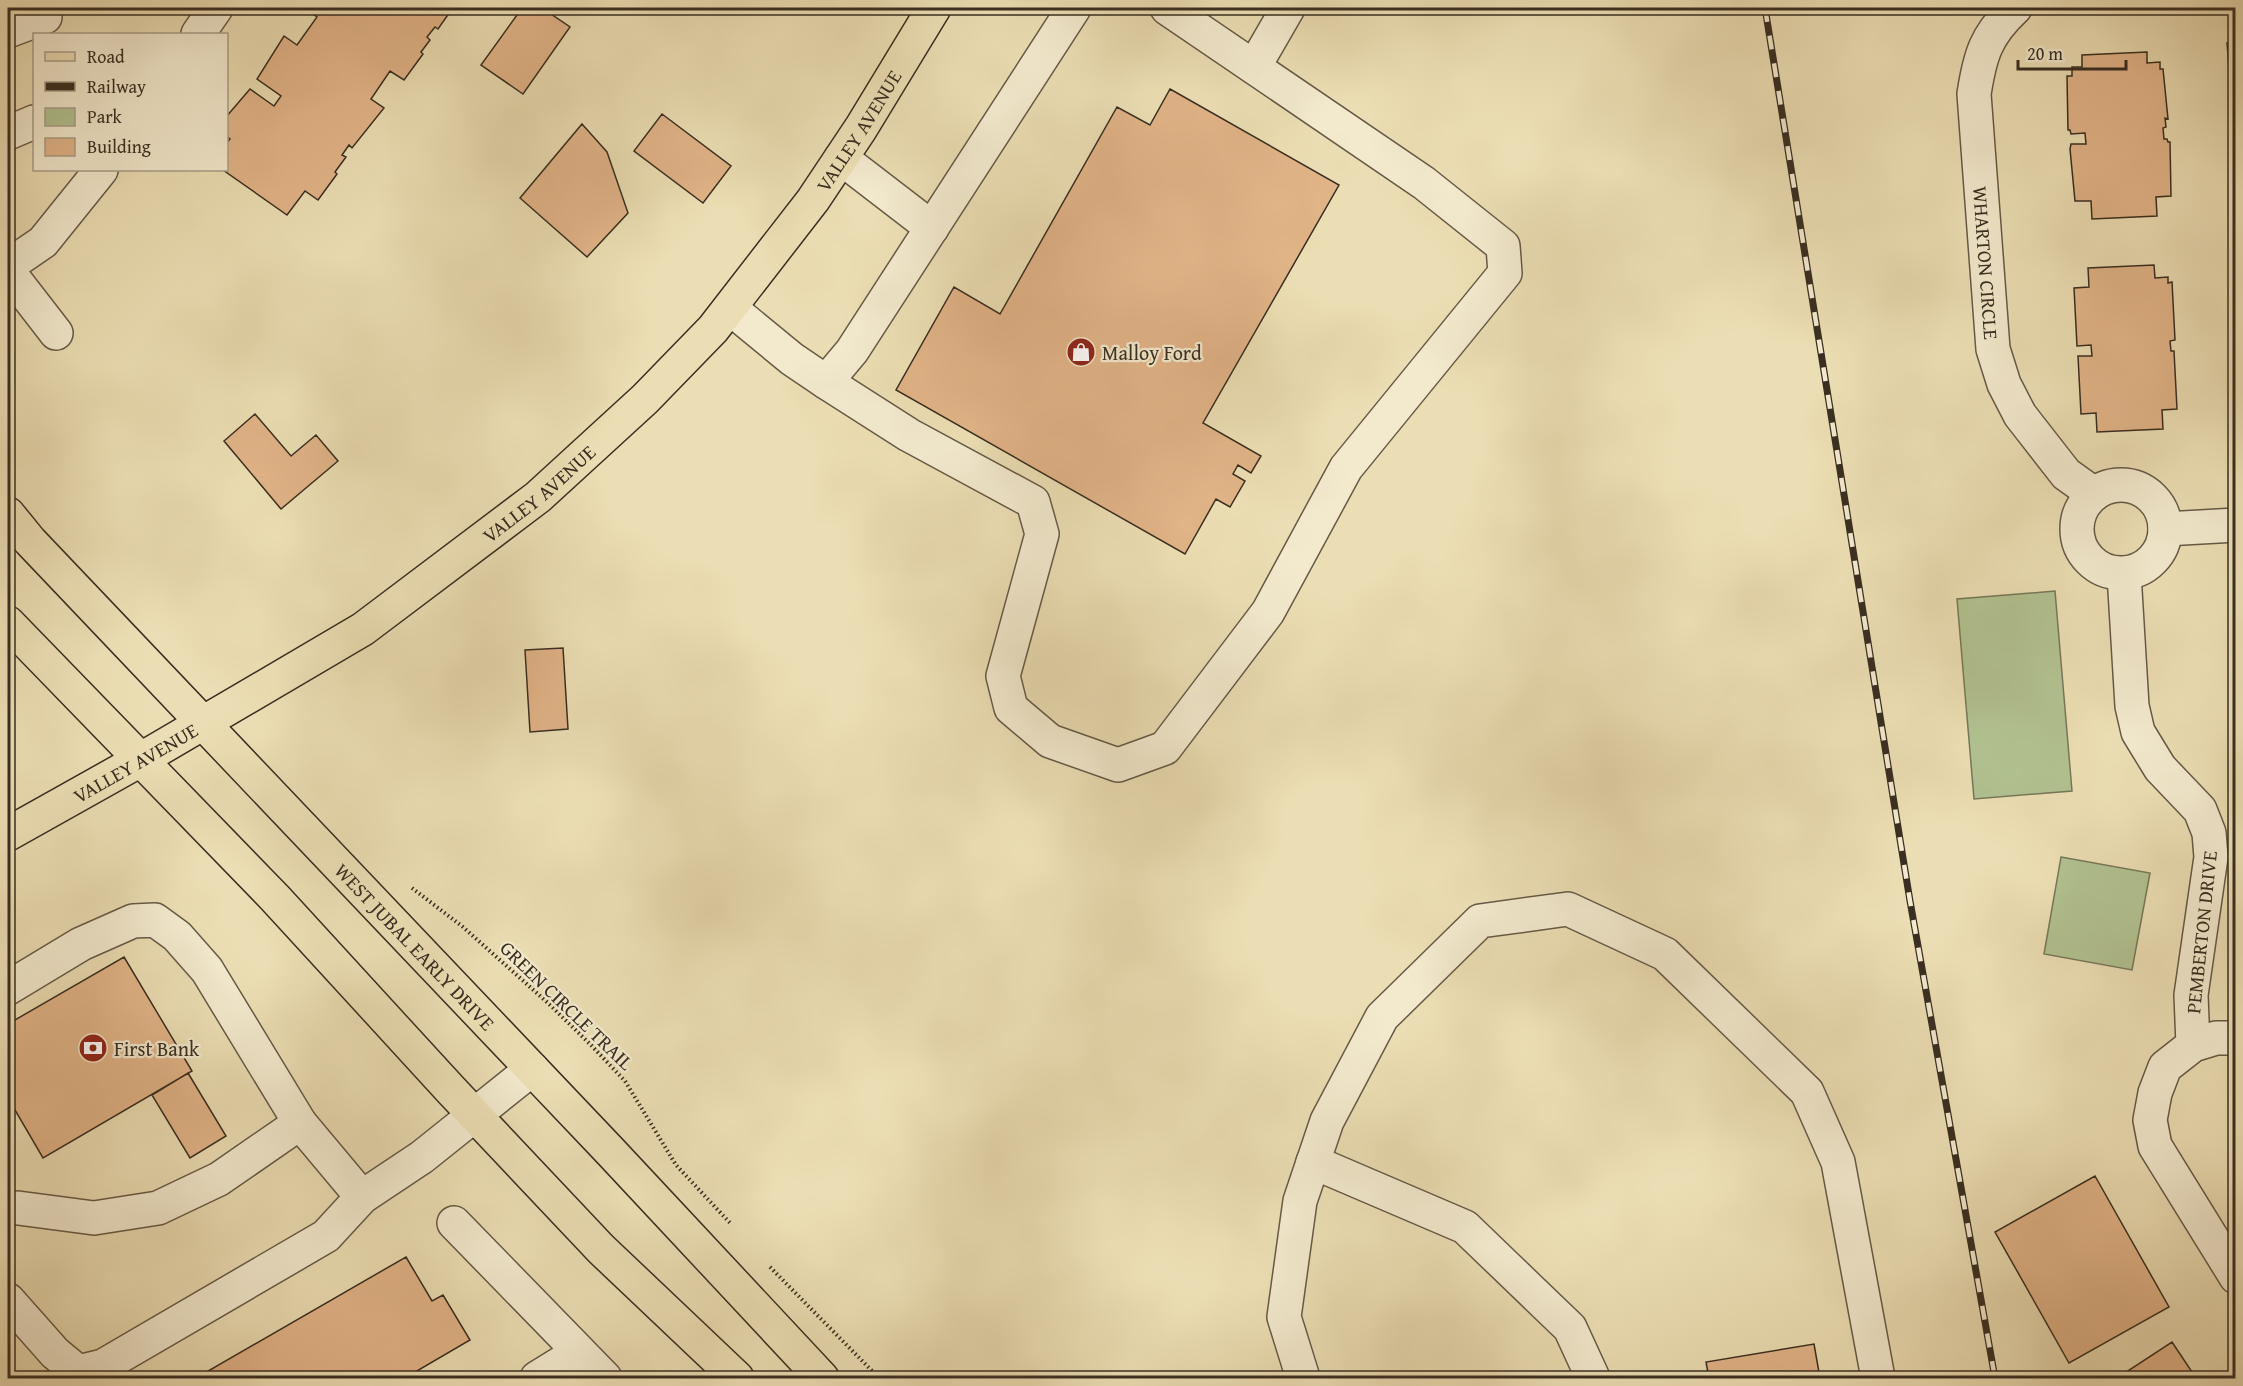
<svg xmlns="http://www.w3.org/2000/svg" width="2243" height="1386" font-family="'Gentium Book Plus',serif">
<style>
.green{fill:#b2c291;stroke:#767859;stroke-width:1.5}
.building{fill:#e1b488;stroke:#392e21;stroke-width:1.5}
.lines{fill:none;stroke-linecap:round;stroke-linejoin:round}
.minor-casing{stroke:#665a46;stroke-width:36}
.major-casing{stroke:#392e21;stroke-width:36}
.path{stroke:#392e21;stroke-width:4;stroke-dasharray:1.5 3;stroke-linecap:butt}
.minor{stroke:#f3eace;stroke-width:33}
.major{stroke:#ecdeb4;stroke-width:33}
.rail-casing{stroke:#392e21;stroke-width:7}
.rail{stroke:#f3eace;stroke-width:4.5;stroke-dasharray:14;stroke-linecap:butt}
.labels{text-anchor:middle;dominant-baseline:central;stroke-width:4.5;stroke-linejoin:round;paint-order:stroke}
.street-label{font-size:20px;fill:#392e21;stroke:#f3eace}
.poi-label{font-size:20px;fill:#392e21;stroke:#f3eace;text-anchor:start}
</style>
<rect width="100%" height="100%" fill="#ecdeb4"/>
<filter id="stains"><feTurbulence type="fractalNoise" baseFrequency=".00333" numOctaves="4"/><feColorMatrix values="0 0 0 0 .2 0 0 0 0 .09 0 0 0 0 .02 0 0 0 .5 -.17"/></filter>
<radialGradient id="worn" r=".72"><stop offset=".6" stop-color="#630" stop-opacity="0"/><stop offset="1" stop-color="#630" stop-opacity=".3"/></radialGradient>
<path class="green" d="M2055 591 2072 791 1974 799 1957 599Z
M2061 857 2150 873 2132 970 2044 954Z"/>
<path class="building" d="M304 8H456L454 11 452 9 438 29 435 27 427 37 430 40 421 52 423 54 404 80 390 71 371 99 384 108 352 148 349 145 342 155 346 157 335 172 337 174 318 200 305 191 287 215 223 170H226V144L230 139 226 136V117L250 89 274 106 281 96 257 79 284 36 297 45 317 17Z
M522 8H542L570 27 523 94 481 65Z
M2233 35H2236V118L2233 119 2227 43 2233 42Z
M2147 52V63L2160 62V69H2163L2168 119 2165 118 2166 127 2163 128 2164 139H2167L2168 142H2170L2171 196 2156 197 2157 216 2092 219 2091 201H2075L2070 149 2071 144H2086L2085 133 2071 134 2070 130H2068L2067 76H2072V67H2082V55Z
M1170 89 1339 185 1203 423 1261 456 1251 473 1238 465 1233 474 1245 481 1230 507 1216 499 1185 554 896 390 954 287 1000 314 1117 107 1150 125Z
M662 114 731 166 703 203 634 151Z
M582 124 607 152 628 213 587 257 520 198Z
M2232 128H2236V173Z
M2154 265 2155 278 2168 277V283L2172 282 2175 340 2170 341 2171 351H2174L2177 409 2162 410 2163 429 2097 432 2096 413 2081 414 2078 356H2092L2091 345 2077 346 2074 288 2089 287 2088 268Z
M255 414 291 456 316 435 338 461 281 509 224 441Z
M563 648 568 729 530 732 525 650Z
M124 957 192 1071 43 1158 8 1098V1024Z
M188 1073 226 1136 190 1158 152 1095Z
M2095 1176 2169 1307 2069 1363 1995 1232Z
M406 1257 432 1301 443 1295 470 1340 405 1378H196Z
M2172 1342 2196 1378H2117Z
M1814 1344 1820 1378H1709L1706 1362Z"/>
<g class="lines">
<g class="minor-casing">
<g id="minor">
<path id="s1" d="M2015 8C1986 35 1980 55 1974 94L1993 349 2004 384 2020 415 2066 474 2094 494"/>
<path d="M8 31 45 17"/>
<path d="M198 34 216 8"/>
<path d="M1254 67 1288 8"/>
<path d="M8 133 34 122"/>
<path d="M841 158 932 228"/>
<path d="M8 266 43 242 101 170"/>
<path d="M8 271 56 333"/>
<path d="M730 308 792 359 826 382 852 351 1074 8"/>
<path d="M826 382 909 435 1033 502 1042 534 1003 676 1011 708 1050 741 1118 765 1165 748 1268 612 1346 468 1505 273 1503 246 1424 183 1167 8"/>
<circle cx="2121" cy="529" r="44"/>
<path d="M2165 529 2236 525"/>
<path d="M2124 574 2132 706 2138 732 2160 768 2200 810 2209 833 2211 857 2191 995 2193 1045"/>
<path d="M8 988 81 944 133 921 155 920 177 936 207 970 300 1123 362 1197"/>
<path d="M2236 1038H2216L2193 1045 2165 1067 2155 1093 2150 1120 2155 1146 2236 1277"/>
<path d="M1313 1162 1465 1227 1570 1328 1593 1378"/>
<path d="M18 1208 94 1218 158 1208 219 1179 300 1123"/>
<path d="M454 1223 605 1378"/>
<path d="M8 1300 55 1353 78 1372 103 1366 326 1236 362 1197 422 1157 532 1069"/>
<path d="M537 1378 579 1352"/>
<path d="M1303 1378 1284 1317 1300 1201 1327 1121 1382 1017 1480 921 1568 909 1665 954 1807 1092 1838 1162 1878 1378"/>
</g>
</g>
<g class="major-casing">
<g id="major">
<path id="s2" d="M8 514 30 541 610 1151 822 1378"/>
<path d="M8 623 275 898 451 1090 601 1249 737 1378"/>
<path id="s3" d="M8 834 140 760 363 629 538 497 645 399 713 329 813 200 861 128 934 8"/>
</g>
</g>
<path class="path" d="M412 888 463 927 548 1003 590 1044 625 1081 676 1165 731 1224
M770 1267 879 1378"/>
<use href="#minor" class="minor"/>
<use href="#major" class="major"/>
<g class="rail-casing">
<path id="rail" d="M1765 8 1910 901 1995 1378"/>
</g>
<use href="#rail" class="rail"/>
</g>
<defs>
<g id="shop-disc" transform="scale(1.5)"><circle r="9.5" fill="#8f2418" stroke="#f3eace"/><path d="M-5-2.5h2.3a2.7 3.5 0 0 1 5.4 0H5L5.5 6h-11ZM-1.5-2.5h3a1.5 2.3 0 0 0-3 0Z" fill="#fff"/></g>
<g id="bank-disc" transform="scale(1.5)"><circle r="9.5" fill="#8f2418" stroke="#f3eace"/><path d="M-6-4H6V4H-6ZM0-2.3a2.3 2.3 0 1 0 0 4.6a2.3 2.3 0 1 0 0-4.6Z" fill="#fff"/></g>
</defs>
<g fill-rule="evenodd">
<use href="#shop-disc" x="1081" y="352"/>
<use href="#bank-disc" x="93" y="1048"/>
</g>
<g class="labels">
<g class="street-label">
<text stroke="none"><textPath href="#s3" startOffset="1118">VALLEY AVENUE</textPath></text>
<text stroke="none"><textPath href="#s1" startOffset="267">WHARTON CIRCLE</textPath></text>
<text stroke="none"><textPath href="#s3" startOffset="632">VALLEY AVENUE</textPath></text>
<text stroke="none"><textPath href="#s3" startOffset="146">VALLEY AVENUE</textPath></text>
<text transform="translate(2201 932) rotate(-84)">PEMBERTON DRIVE</text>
<text stroke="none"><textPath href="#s2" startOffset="594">WEST JUBAL EARLY DRIVE</textPath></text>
<text transform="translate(567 1005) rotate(44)">GREEN CIRCLE TRAIL</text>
</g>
<g class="poi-label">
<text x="1102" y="352">Malloy Ford</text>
<text x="114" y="1048">First Bank</text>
</g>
</g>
<rect width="2243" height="1386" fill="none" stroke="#ecdeb4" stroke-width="30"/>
<rect x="9" y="9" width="2225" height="1368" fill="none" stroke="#392e21" stroke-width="3"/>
<rect x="15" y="15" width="2213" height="1356" fill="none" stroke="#392e21" stroke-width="1.5"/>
<rect x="33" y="33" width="195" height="138" fill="#f3eace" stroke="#a99f89" stroke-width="1.5"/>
<rect x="45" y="52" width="30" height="9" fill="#ecdeb4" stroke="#a99f89" stroke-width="1.5"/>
<text x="87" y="63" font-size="18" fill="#392e21">Road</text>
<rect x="45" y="82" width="30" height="9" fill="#392e21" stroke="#a99f89" stroke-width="1.5"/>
<text x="87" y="93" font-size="18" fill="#392e21">Railway</text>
<rect x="45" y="108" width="30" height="18" fill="#b2c291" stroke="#a99f89" stroke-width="1.5"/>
<text x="87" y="123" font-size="18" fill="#392e21">Park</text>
<rect x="45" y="138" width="30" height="18" fill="#e1b488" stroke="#a99f89" stroke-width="1.5"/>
<text x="87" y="153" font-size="18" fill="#392e21">Building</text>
<path d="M2018 60v9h108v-9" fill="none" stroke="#392e21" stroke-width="3"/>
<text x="2027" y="60" font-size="18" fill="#392e21" stroke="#f3eace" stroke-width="4.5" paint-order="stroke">20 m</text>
<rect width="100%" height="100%" filter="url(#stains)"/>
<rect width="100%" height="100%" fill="url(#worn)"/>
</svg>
